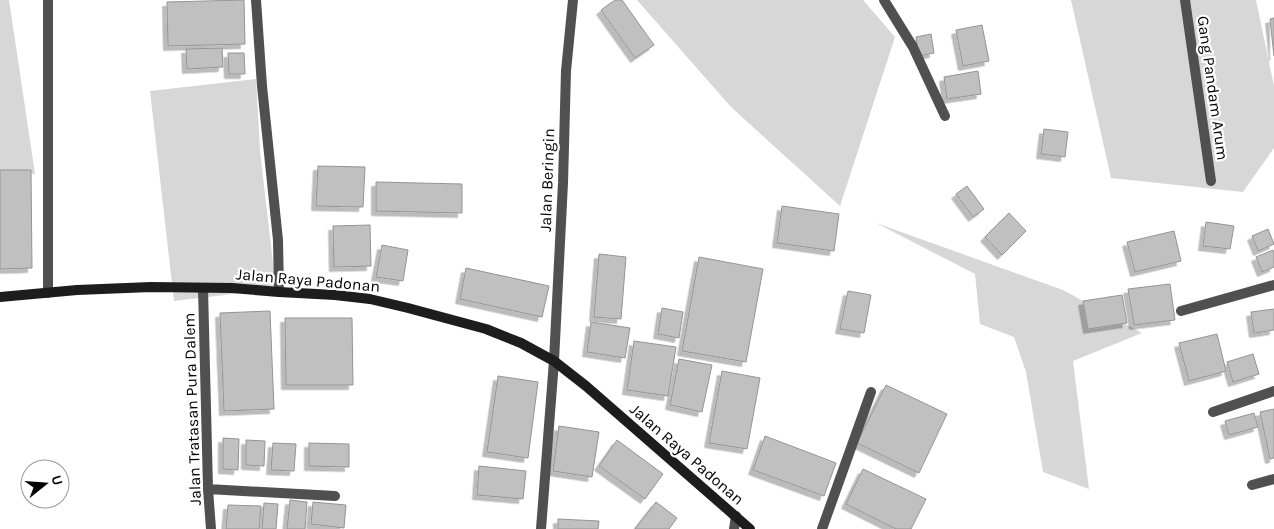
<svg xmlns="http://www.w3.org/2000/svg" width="1274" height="529" font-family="Karla,sans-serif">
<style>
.green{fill:#d7d7d7}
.building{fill:#c0c0c0;stroke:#949494;filter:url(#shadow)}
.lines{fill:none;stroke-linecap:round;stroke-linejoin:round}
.minor{stroke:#505050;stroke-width:10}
.tertiary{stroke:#505050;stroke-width:10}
.secondary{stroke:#1d1d1d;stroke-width:10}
.labels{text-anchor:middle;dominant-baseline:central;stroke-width:4.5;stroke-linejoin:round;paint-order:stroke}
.street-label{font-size:16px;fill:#000;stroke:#fff}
</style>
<defs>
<filter id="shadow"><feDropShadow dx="-4.5" dy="4.5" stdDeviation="0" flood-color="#0004"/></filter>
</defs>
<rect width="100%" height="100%" fill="#fff"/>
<path class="green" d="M0 0H9L35 174 0 171Z
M637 0H863L895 37 840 206 731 107Z
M1071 0H1256L1274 86V148L1243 192 1111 178Z
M256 79 260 151 276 289 174 301 150 91Z
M876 223 1063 290 1142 333 1073 361 1089 489 1043 472 1026 372 1014 337 980 324 975 274Z"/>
<path class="building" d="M244 0 245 44 168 46 167 2Z
M615 0H622L654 45 635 58 601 10Z
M1274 18V56L1270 19Z
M982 25 989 61 963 66 956 30Z
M931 34 934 53 919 56 916 37Z
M222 48 223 67 187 69 186 49Z
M228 53H244L245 74H229Z
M978 71 981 94 947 99 944 77Z
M1044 129 1068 132 1065 157 1041 154Z
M318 166 365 167 363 207 316 206Z
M0 170H31L32 268 0 269Z
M376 182 462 184V213L376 211Z
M967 186 984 209 973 217 956 194Z
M782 206 839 214 834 251 777 243Z
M1009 213 1026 231 1002 255 985 237Z
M1206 222 1234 226 1230 249 1203 246Z
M370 225 371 266 334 267 333 226Z
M1268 229 1274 244 1258 251 1252 236Z
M1174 231 1181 261 1135 272 1127 242Z
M382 245 408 250 403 281 376 277Z
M1273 250 1274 253V267L1262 272 1256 257Z
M599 254 626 257 621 319 594 317Z
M699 257 763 269 746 362 682 351Z
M466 268 549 286 542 317 460 299Z
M1170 284 1175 320 1134 325 1128 289Z
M848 291 871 295 864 333 840 329Z
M1122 295 1127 323 1088 329 1083 301Z
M662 308 683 312 679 338 658 334Z
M1274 309V330L1254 333 1251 312Z
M270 311 274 409 224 411 220 313Z
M285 318H352L353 385H286Z
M591 322 630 328 625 358 587 352Z
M1217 334 1226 371 1189 381 1179 343Z
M634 341 676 347 668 396 627 390Z
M1253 354 1259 374 1233 382 1227 362Z
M679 359 712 365 702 412 670 405Z
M722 371 760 378 747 449 709 443Z
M498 376 538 382 528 458 487 452Z
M886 385 947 414 919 473 857 443Z
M1274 409V458L1270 459 1260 412Z
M1254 413 1258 427 1229 435 1225 421Z
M559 426 599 432 592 477 553 471Z
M765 436 836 463 824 496 753 470Z
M223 438 239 439 238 470 223 469Z
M246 440 265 441 264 466 246 465Z
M617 440 663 474 645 499 599 466Z
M273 443 296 444 294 471 271 470Z
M309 443 349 444V467L309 466Z
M479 466 526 471 523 499 477 495Z
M863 469 926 499 911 529H896L846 504Z
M290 500 307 502 305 529H287Z
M313 502 346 505 344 528 311 524Z
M656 502 677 518 669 529H635Z
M264 503 278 504 276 529H262Z
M228 505 261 506 259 529H226Z
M558 519 599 521 598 529H558Z"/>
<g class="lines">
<path class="minor" d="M256 0 262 86 278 240 279 292
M884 0 913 47 945 116
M1185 0 1211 181
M203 288 208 489 211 529
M48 293V0
M1181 311 1274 285
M1213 412 1274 391
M1252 485 1274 479
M208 489 335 496
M541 529 554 361
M734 529 736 516
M822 529 871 392"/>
<path class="tertiary" d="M554 361 563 183 566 71 573 0"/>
<path class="secondary" d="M0 297 77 290 151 287 232 288 279 292 335 295 370 299 408 308 486 329 521 343 554 361 586 386 750 529"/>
</g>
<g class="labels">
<g class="street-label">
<text transform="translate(1213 88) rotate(82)">Gang Pandam Arum</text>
<text transform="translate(547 180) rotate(-88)">Jalan Beringin</text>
<text transform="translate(308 280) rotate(5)">Jalan Raya Padonan</text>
<text transform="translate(192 409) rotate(-92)">Jalan Tratasan Pura Dalem</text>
<text transform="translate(687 454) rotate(41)">Jalan Raya Padonan</text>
</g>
</g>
<g transform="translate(45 484) rotate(73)"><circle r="24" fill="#ffffff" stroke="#999999"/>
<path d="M0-4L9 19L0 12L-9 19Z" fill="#000000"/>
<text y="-8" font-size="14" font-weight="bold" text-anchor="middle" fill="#000000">U</text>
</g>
</svg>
